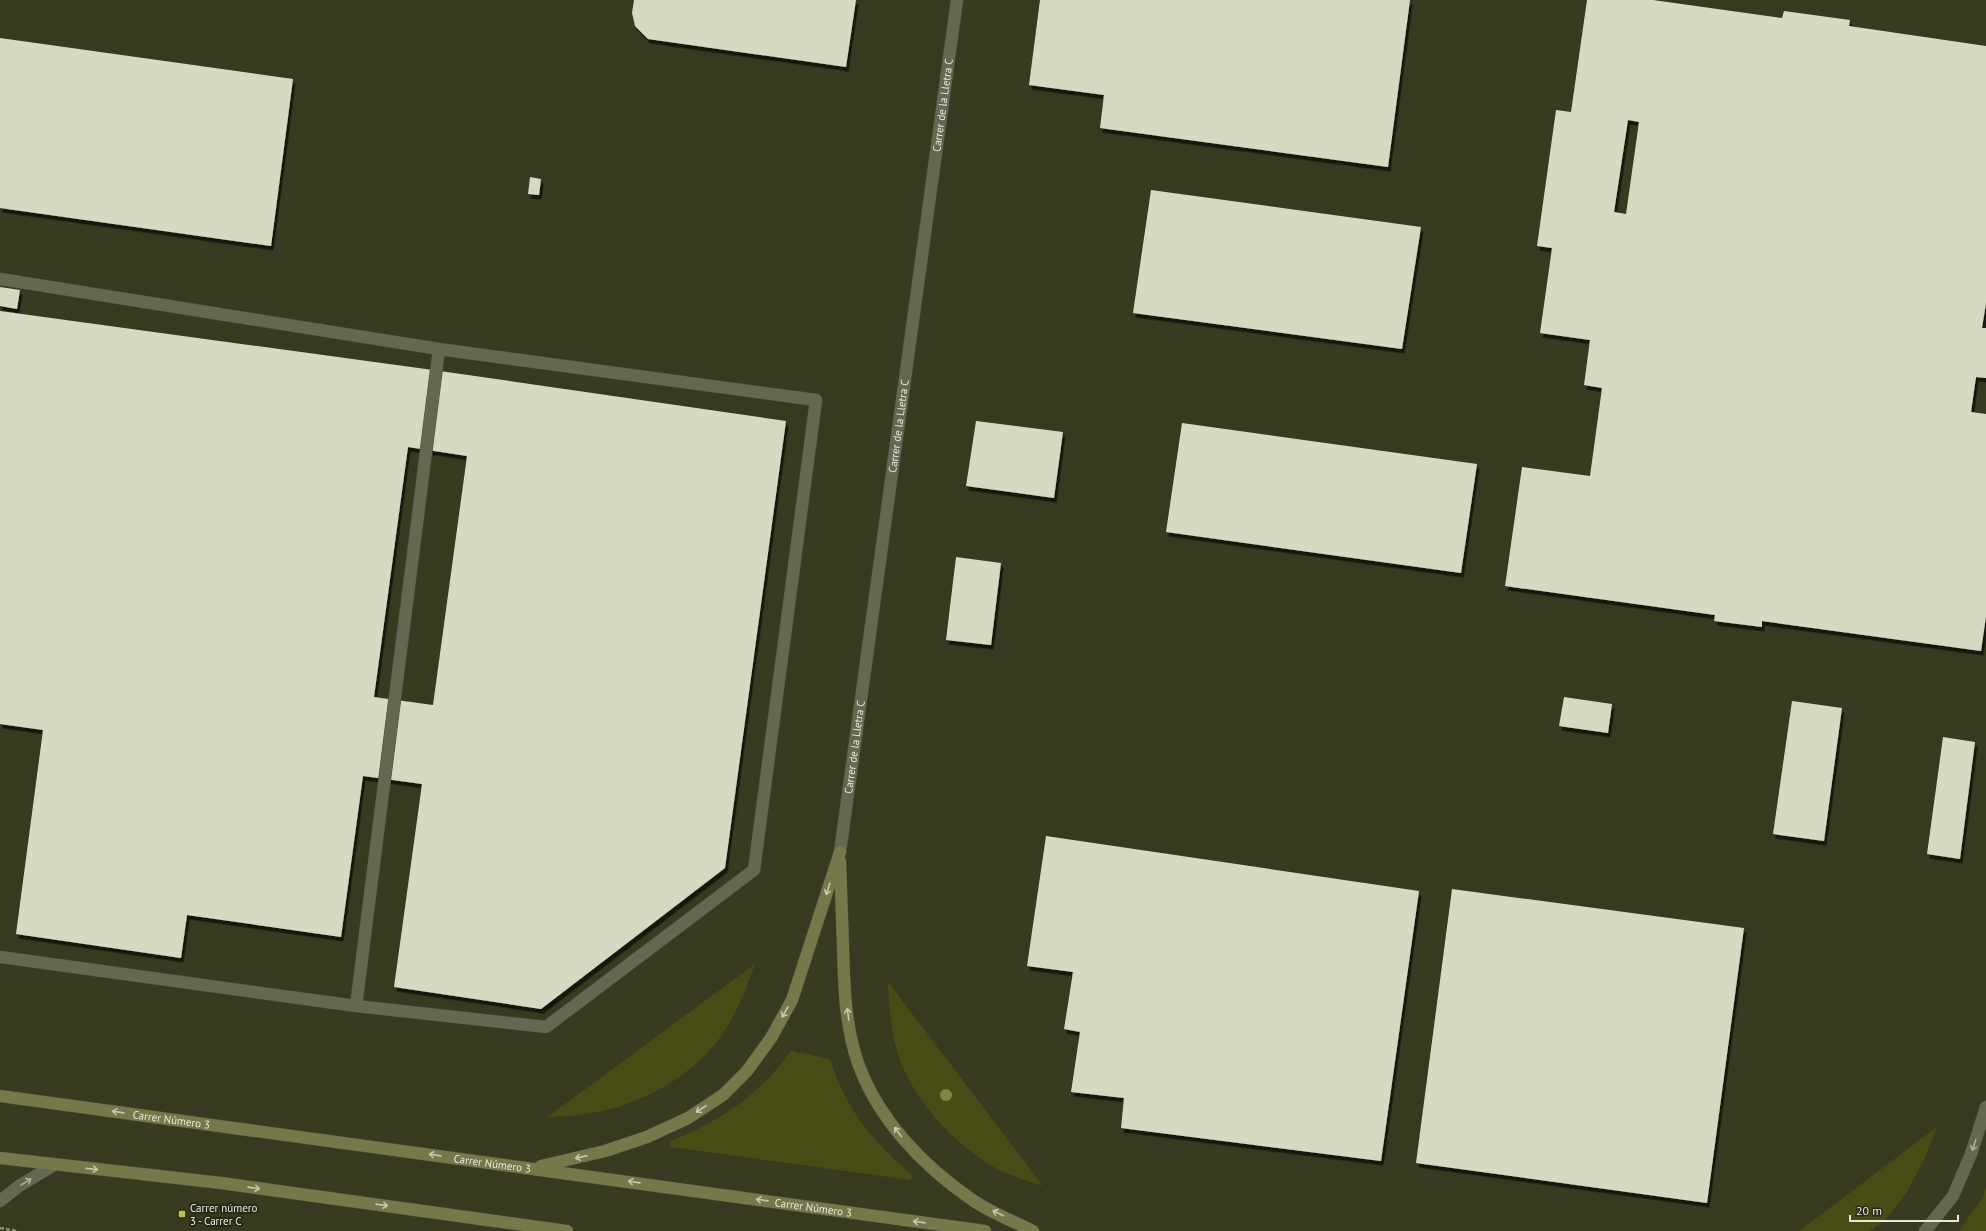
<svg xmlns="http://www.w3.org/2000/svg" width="1986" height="1231" font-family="'PT Sans',sans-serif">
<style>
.built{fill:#383a1f}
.green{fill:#484b13}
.building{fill:#d7dac1;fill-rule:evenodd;filter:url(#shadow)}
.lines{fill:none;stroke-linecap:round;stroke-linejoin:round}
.service-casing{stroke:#4f5140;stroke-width:13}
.minor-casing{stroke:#4f5140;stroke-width:13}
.secondary-casing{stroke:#4f5140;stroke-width:13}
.path{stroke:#898a7a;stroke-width:2.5;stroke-dasharray:4 2;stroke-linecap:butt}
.service{stroke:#656751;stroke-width:12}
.minor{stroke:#656751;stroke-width:12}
.secondary{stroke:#757849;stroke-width:12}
.tree{fill:#81863e}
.oneway{stroke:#c7c8b2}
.oneway2{stroke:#aeb09f}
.poi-dot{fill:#b9c046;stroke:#282916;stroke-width:1.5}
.labels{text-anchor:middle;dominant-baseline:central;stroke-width:4;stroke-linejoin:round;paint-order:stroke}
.street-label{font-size:11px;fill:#eaebdf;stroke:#282916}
.poi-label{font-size:11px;fill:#eaebdf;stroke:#282916;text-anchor:start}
</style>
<defs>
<filter id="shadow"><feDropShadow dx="2.5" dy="4.5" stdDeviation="0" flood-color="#0009"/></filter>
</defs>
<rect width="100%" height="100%" fill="#31331f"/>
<path class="built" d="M0 0H1986V1231H0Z"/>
<path class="green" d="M755 964C746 989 737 1013 722 1035 696 1072 650 1100 606 1110 587 1115 566 1116 546 1118Z
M888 982 1043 1186C1024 1180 1004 1174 987 1163 949 1138 912 1098 898 1054 891 1030 889 1006 888 982Z
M791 1051 830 1059C847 1112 872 1140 913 1176L910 1180 671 1147 669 1142C722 1120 757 1097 791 1051Z
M1937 1127 1925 1158 1907 1192 1885 1220 1870 1231H1799Z
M1986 1188V1231H1959L1983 1197Z"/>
<path class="building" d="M634 0H856L846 67 648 39 635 26 632 13Z
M1040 0H1410L1388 167 1100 128 1104 95 1029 85Z
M1587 0H1653L1782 18 1784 11 1850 20 1849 26 1986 46V303L1982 328H1986V378L1976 377 1971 412 1986 414V616L1981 651 1762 621V627L1714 621 1715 615 1505 586 1522 467 1590 476 1602 388 1584 385 1590 340 1540 333 1552 248 1537 246 1556 110 1571 112ZM1628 120 1639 122 1626 214 1614 212Z
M0 38 293 79 271 246 0 208Z
M530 177 541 179 539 195 528 194Z
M1151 190 1421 227 1402 349 1133 313Z
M0 287 20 290 17 309 0 306Z
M0 311 433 370 786 421 725 868 541 1009 394 987 422 784 363 776 341 937 187 915 181 958 16 934 43 730 0 724ZM408 447 467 456 433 705 374 697Z
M976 421 1063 432 1054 498 966 486Z
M1182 423 1477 464 1461 573 1166 532Z
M956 557 1001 563 991 645 946 640Z
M1564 697 1612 704 1608 733 1559 726Z
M1792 701 1842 708 1824 841 1773 834Z
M1943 737 1975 742 1960 859 1927 854Z
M1046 836 1419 891 1381 1161 1121 1128 1124 1098 1071 1092 1080 1032 1064 1029 1073 972 1027 966Z
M1452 889 1744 928 1707 1203 1416 1163Z"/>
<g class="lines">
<g class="service-casing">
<path id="service" d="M0 279 439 349 816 400 754 870 546 1027 356 1006 0 957
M356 1006 439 349
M0 1201 19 1186 54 1165
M1925 1231 1953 1196 1971 1154 1986 1107"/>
</g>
<g class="minor-casing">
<g id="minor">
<path id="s1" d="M840 852 957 0"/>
</g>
</g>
<g class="secondary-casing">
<g id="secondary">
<path d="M840 861C841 890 842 918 843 946 844 985 845 1026 858 1063 878 1119 922 1165 971 1199 989 1212 1013 1221 1033 1231"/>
<path id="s2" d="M0 1096 985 1231"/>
<path d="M0 1158 221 1183 567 1231"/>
<path d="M541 1166 605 1151 647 1137 688 1118 723 1095 747 1071 771 1038 792 1000 840 852"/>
</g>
</g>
<path class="path" d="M0 1228 18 1231"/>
<use href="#service" class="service"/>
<use href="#minor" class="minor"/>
<use href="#secondary" class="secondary"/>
</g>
<circle class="tree" cx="946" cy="1095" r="6"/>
<defs><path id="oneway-shaft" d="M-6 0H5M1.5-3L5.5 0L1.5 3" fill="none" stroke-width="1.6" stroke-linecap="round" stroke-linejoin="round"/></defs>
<g class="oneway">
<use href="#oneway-shaft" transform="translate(828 889) rotate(108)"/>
<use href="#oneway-shaft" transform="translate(785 1012) rotate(119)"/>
<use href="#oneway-shaft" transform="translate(848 1014) rotate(-98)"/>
<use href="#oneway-shaft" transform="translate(701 1109) rotate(147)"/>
<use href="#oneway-shaft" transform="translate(118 1112) rotate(-172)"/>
<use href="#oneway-shaft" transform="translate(898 1132) rotate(-126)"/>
<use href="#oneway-shaft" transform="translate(435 1155) rotate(-172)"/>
<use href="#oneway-shaft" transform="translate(581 1157) rotate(167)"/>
<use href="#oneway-shaft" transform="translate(92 1169) rotate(6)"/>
<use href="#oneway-shaft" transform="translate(634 1182) rotate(-172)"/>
<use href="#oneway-shaft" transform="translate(254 1188) rotate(8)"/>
<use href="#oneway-shaft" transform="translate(762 1200) rotate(-172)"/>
<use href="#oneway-shaft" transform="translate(382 1205) rotate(8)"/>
<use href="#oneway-shaft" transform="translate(998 1213) rotate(-153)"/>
<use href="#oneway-shaft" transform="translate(919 1222) rotate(-172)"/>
</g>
<g class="oneway2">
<use href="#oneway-shaft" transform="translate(1974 1145) rotate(108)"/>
<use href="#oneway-shaft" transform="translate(26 1182) rotate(-31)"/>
</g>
<rect class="poi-dot" x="178" y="1210" width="8" height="8" rx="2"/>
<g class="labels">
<g class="street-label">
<text stroke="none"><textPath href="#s1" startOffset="754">Carrer de la Lletra C</textPath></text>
<text stroke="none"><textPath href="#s1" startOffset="430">Carrer de la Lletra C</textPath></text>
<text stroke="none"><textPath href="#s1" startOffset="106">Carrer de la Lletra C</textPath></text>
<text stroke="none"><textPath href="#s2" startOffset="173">Carrer Número 3</textPath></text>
<text stroke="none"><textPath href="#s2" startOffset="497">Carrer Número 3</textPath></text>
<text stroke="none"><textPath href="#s2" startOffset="821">Carrer Número 3</textPath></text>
</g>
<g class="poi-label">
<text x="190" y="1208">Carrer número<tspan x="190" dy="13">3 - Carrer C</tspan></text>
</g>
</g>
<path d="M1850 1215v6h108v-6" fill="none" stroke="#eaebdf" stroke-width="2"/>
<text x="1856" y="1215" font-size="12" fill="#eaebdf" stroke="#282916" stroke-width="3" paint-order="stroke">20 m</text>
</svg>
